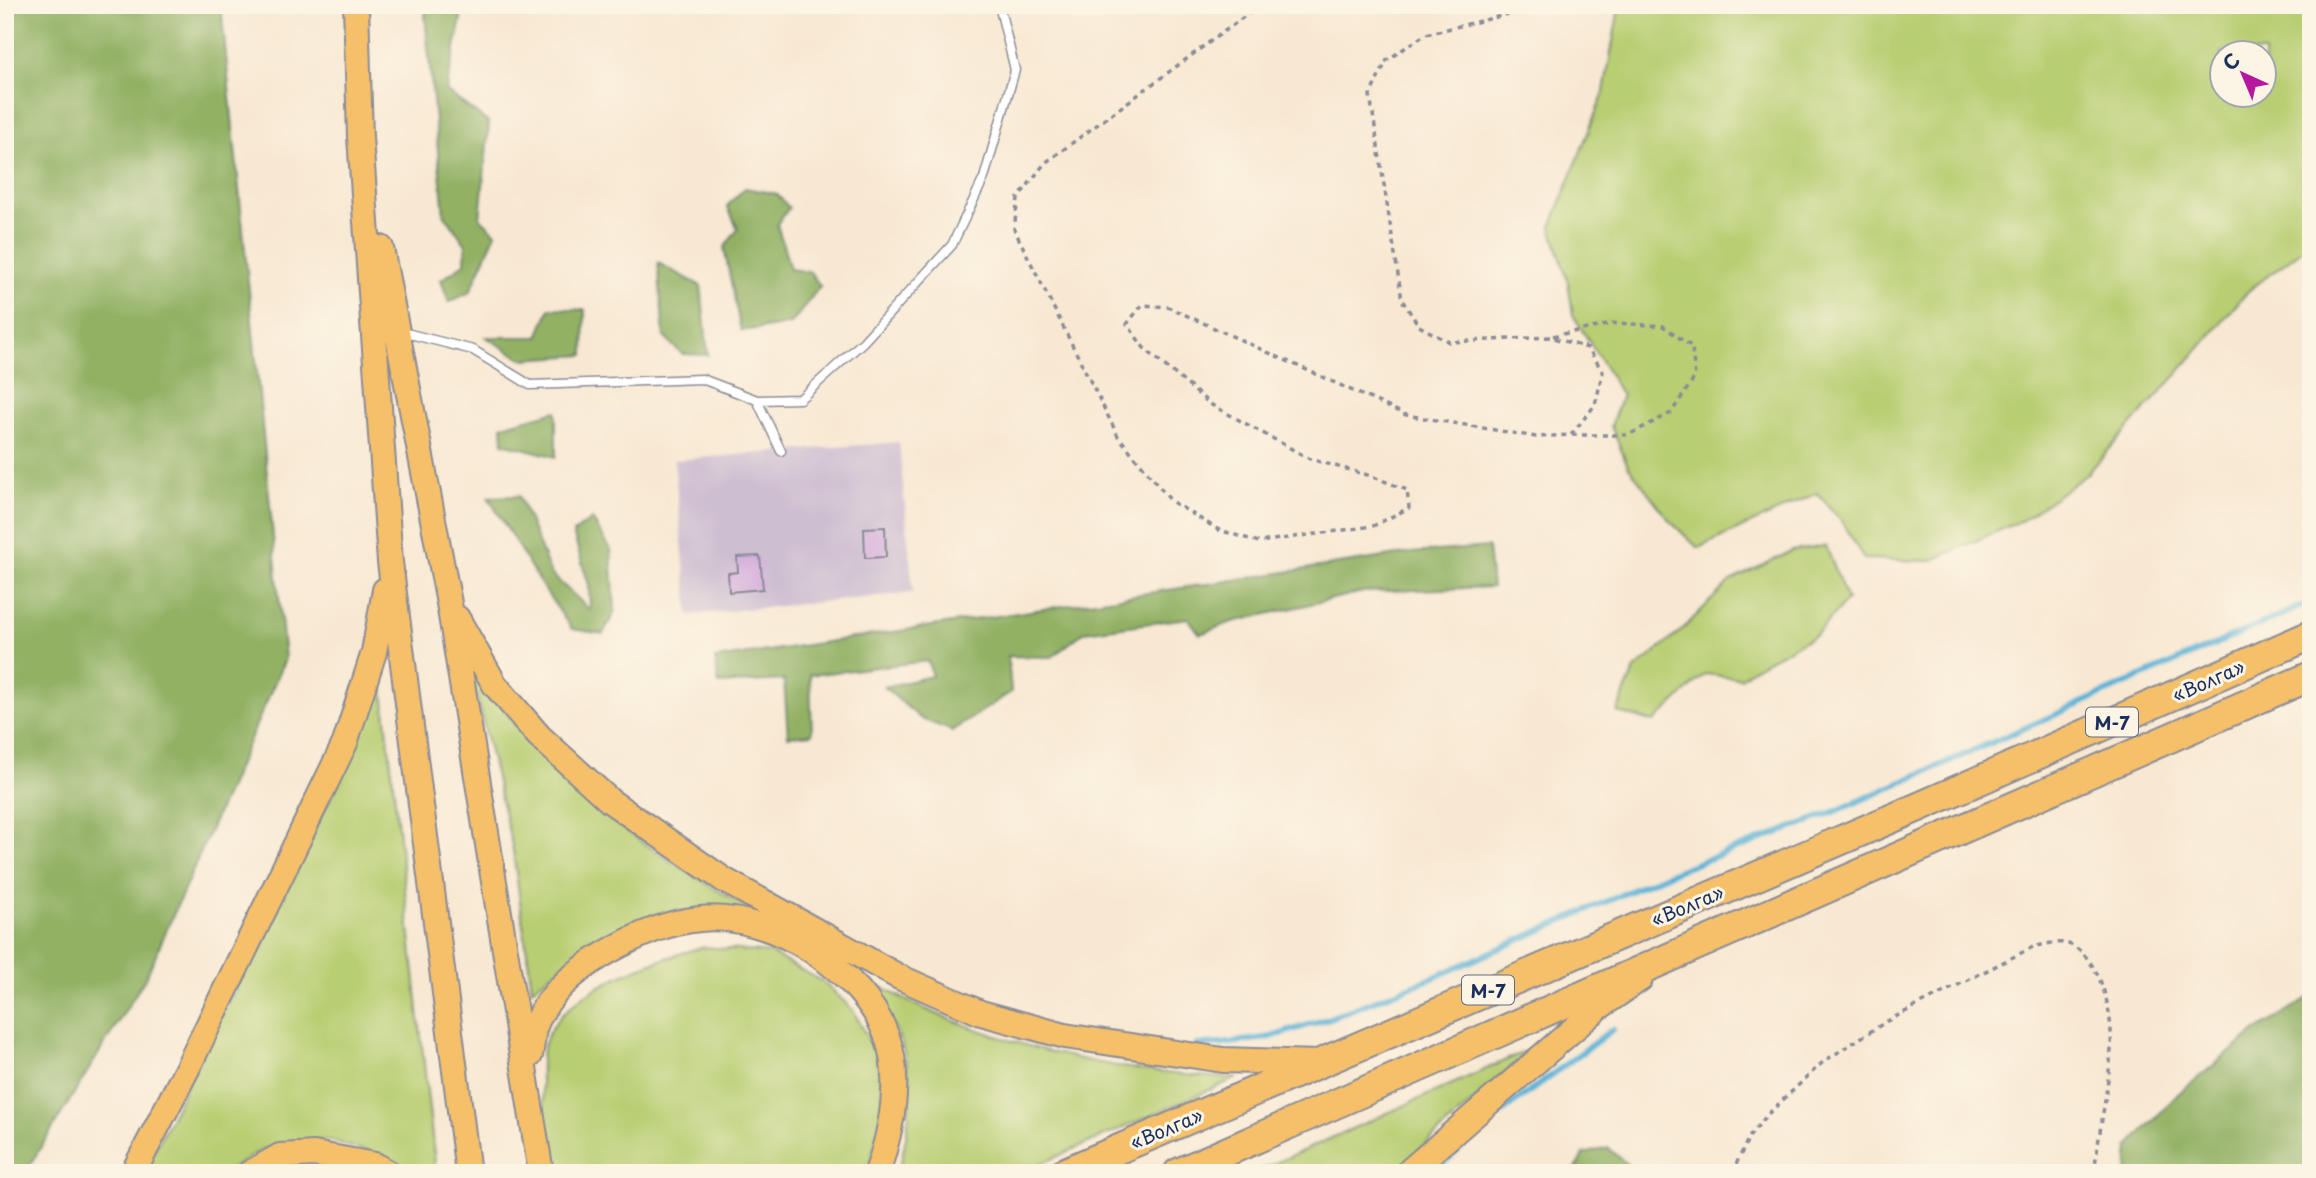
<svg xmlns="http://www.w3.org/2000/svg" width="2316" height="1178" font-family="'Playpen Sans',sans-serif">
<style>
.industrial{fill:#cebed1}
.green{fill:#b8ce72;stroke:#6a7e68;stroke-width:2;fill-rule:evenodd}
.forest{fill:#92b164;stroke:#567061;stroke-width:2}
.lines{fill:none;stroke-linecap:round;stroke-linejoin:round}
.stream{stroke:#5bb2d8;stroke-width:6}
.building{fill:#d7b2dd}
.lane-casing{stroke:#8a8c98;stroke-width:11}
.primary-casing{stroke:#8a8c98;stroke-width:28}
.highway-casing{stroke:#8a8c98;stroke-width:32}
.path{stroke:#8a8c98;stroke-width:3.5;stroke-dasharray:5 5;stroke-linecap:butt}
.lane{stroke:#fff;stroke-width:8}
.primary{stroke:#f6c06b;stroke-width:24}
.highway{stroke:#f6c06b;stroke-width:28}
.labels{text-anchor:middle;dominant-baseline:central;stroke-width:6;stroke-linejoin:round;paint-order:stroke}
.shield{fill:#fcf5e5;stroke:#5e6a86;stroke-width:2}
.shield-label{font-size:18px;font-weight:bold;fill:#1b2f5e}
.street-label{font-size:19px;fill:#1b2f5e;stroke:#fcf5e5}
</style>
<rect width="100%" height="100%" fill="#fcf5e5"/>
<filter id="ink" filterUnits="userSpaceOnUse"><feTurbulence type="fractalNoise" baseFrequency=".0143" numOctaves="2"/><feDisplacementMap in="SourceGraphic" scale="14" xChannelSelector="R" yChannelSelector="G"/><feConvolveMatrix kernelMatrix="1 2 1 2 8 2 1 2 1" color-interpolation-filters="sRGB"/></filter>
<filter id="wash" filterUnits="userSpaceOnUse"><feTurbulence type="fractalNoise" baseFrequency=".00686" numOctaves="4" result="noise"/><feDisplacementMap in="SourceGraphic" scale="28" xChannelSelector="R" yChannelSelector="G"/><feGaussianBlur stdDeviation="1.57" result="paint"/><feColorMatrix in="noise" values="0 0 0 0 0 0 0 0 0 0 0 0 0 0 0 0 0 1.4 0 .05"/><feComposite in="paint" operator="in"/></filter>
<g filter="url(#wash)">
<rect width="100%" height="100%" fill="#f8e8d2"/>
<path class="industrial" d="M899 442 913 593 689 615 674 460Z"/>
<path class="green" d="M1623 5H2311V243L2248 291 2186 364 2087 474 2023 520 1930 561 1864 559 1840 519 1817 493 1698 548 1670 521 1628 466 1611 426 1622 395 1573 315 1568 282 1551 227 1604 92 1619 8ZM2222 52H2264V94H2222Z
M1826 546 1847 600 1817 634 1754 668 1741 678 1705 674 1654 722 1617 712 1634 670 1682 630 1730 581 1792 551Z
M467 654C484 679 500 705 518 729 582 809 678 870 767 918L677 911 630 923 580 952 532 989 513 850Z
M381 673 436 1173H405L377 1154 328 1140 263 1149 225 1173H143L347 765Z
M703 947 770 953 825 983 853 1010 878 1057 884 1105 868 1173H555C550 1139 534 1077 544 1045 561 989 653 961 703 947Z
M866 979C885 988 903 1000 923 1008 1022 1051 1129 1075 1237 1078L1019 1173H898C910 1130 916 1083 900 1040 892 1019 876 998 866 979Z
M1531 1049 1394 1173H1253Z"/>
<path class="forest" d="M5 5H221L285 659 146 977 25 1173H5Z
M427 5H458L461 19 446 91 489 123 480 218 496 233 470 292 449 302 441 280 465 263 466 245 444 214 425 16Z
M745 188 777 194 789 208 777 224 790 269 810 272 820 286 791 324 741 331 724 248 738 229 727 206Z
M658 263 701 286 708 355 682 354 664 337Z
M550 308 585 310 584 355 522 359 486 337H538Z
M556 411V457L503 443 502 426Z
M519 496 551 574 590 610 589 585 573 533 592 519 611 550 615 611 603 634 572 629 542 586 488 497Z
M1488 547 1492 587 1363 592 1232 622 1200 634 1188 618 1084 632 1052 657 1008 656 1011 692 952 731 921 719 884 687 932 676 928 661 810 675 812 734 788 736 784 680 719 684 715 659 1411 553Z
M2311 996V1173H2127L2129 1146 2178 1094 2256 1031Z
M1608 1148 1637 1173H1574L1583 1154Z"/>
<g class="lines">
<path class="stream" d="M1197 1045 1223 1044 1271 1037 1327 1019 1430 979 1671 873 1834 812 2311 602
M1433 1173 1490 1121 1613 1029"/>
</g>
<g id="blocks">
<path class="building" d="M885 527 886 557 865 558 864 528Z
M760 556 763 589 729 592 728 573 738 572 737 557Z"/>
</g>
</g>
<g filter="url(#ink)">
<use href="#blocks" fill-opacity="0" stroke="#8a8c98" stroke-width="2"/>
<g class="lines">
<g class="lane-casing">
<path id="lane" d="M402 332 473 350 530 385 702 379 757 400 781 451
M757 400 800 399 863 342 952 245 984 178 1015 70 999 5"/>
</g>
<g class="primary-casing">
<path id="primary" d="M356 5 360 137 390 562 468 1173
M381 248 449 603 541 1173
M457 618 495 685 539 736 610 801 724 880 899 977 981 1013 1065 1036 1223 1060 1318 1063
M530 1055C532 1047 532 1037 534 1029 545 995 577 970 606 953 635 936 666 922 700 919 770 911 864 971 887 1037 902 1079 891 1132 877 1173
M133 1173 188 1067 345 743 374 652 385 590
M250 1173 280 1156 314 1154 375 1165 389 1173
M1407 1173 1598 1008 1640 979"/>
</g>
<g class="highway-casing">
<path id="highway" d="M1063 1173 1914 809 2311 635
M1178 1173 2311 676"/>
</g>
<path class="path" d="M1260 5 1045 163 1018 198 1014 229 1118 436 1171 501 1219 530 1259 542 1373 526 1409 508 1407 490 1371 476 1310 459 1210 404 1144 348 1127 324 1142 305 1168 307 1406 415 1536 437 1571 435 1595 405 1603 372 1588 348 1550 337 1449 342 1419 326 1402 300 1370 95 1387 60 1426 34 1547 5
M1553 336 1617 323 1663 326 1692 347 1695 377 1671 413 1628 435H1571
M1732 1173 1749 1137 1768 1114 1823 1062 1887 1021 2033 947C2046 944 2063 939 2075 947 2104 967 2113 1017 2111 1050 2108 1091 2099 1132 2094 1173"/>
<use href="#lane" class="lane"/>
<use href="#primary" class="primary"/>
<use href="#highway" class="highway"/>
</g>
</g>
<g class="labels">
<g class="shield">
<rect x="2086" y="707.5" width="52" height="29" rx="5"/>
<rect x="1462" y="975.5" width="52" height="29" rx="5"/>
</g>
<g class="shield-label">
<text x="2112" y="722">М-7</text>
<text x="1488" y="990">М-7</text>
</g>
<g class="street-label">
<text transform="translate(2208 680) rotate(-24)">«Волга»</text>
<text transform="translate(1687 905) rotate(-23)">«Волга»</text>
<text transform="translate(1166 1128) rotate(-23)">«Волга»</text>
</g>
</g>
<rect width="2316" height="1178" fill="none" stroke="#fcf5e5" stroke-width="28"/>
<g transform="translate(2243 74) rotate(316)"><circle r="33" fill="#fcf5e5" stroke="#a2a6af" stroke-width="2"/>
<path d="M0-5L12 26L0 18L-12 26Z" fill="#b5179e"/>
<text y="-10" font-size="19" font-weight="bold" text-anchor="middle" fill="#1b2f5e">С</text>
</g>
</svg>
